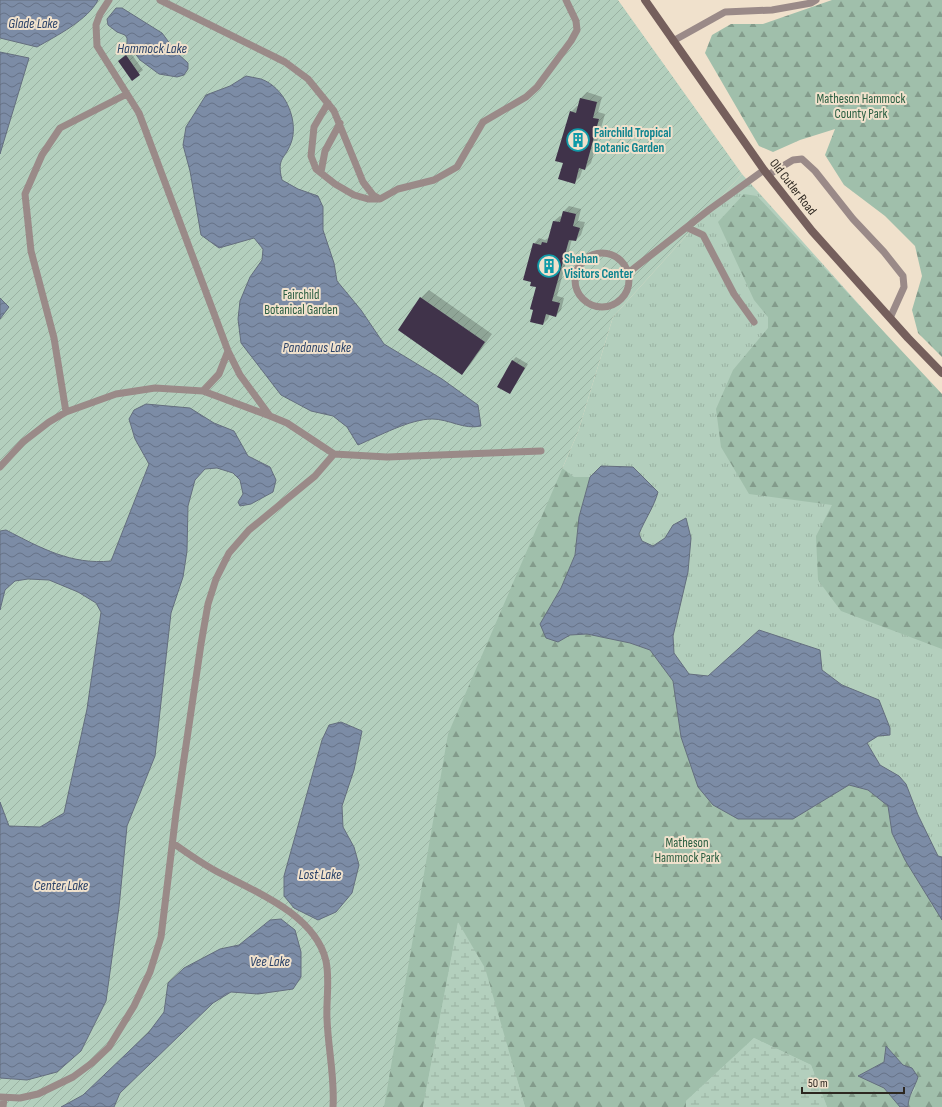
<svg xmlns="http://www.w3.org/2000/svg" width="942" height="1107" font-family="'Sofia Sans Condensed',sans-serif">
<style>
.grass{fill:url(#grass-tufts)}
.forest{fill:url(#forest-firs)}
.wetland{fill:url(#wetland-marsh)}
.garden{fill:url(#garden-furrows)}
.water{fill:url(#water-waves);stroke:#646e7e}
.shadow{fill:#0003}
.building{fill:#40334a}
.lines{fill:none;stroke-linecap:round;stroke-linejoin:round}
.lane{stroke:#9a8a88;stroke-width:7}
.secondary{stroke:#755f5c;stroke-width:8}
.labels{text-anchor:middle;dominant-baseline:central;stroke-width:4;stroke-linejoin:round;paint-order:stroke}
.park-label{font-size:13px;fill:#2a5e41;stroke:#f0e1cc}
.culture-label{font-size:13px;font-weight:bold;fill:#0d838f;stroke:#f0e1cc;text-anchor:start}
.street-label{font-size:13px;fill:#2d2720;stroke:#f0e1cc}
.water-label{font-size:14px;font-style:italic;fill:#294168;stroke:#f0e1cc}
</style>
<defs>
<pattern id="grass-tufts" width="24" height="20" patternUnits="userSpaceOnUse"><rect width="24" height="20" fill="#b3cfbd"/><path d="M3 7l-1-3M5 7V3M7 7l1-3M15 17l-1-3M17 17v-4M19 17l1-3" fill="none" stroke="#9ab2a2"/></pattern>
<pattern id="forest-firs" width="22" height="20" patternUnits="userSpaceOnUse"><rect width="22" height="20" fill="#a0bfab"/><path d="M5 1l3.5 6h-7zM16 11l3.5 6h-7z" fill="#839b8b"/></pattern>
<pattern id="wetland-marsh" width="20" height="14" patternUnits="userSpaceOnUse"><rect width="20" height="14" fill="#b3cfbd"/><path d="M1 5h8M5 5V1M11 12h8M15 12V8" fill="none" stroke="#9ab2a2"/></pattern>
<pattern id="garden-furrows" width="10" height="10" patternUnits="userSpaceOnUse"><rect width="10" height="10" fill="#b3cfbd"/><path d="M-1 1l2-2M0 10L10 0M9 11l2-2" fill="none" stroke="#9ab2a2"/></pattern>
<pattern id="water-waves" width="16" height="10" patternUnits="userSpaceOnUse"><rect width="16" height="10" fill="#7c8ca6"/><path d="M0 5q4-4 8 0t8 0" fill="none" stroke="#667287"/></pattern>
</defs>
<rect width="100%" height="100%" fill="#f0e1cc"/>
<path class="grass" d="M742 174 942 397V1107H384L448 734 578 432 613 317Z"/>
<path class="forest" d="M832 0H942V357L918 333 912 310 922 276 915 246 885 216 844 185 825 155 835 129 800 140 773 152 759 146 705 53 712 35 731 24H763Z
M744 194 757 196 942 394V649L841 611 818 580 816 536 832 505 749 494 721 447 716 409 733 370 768 328V317L754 300 718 222Z
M549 458 574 477H590L579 517 575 555 561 588 540 624 558 642 570 635 587 634 630 643 650 650 673 681 681 737 738 819H793L849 785 868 790 888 806 892 833 905 860 942 918V1107H908V1099L915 1089 912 1068 903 1065 886 1046 884 1062 858 1076 884 1088 900 1107H827L811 1065 754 1038 686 1101V1107H525L510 1056 458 923 423 1107H355L225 581Z"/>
<path class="wetland" d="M458 922 485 968 525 1107H423Z
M754 1038 811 1065 827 1107H686V1101Z"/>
<path class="garden" d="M0 0H618L742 174 613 317 578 432 448 734 384 1107H0Z"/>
<path class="water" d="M0 0H98C88 20 56 36 37 47L0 38Z
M116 8H122L162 33 177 53 188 63V69L184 75 177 77 159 74 140 60 134 52 127 46V38L125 35 117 32 108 25 107 19Z
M0 52 29 58 0 154Z
M246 76C251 77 256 78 261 79 284 87 298 118 292 140 286 160 276 156 282 180L298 189 318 196 323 207V230L334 263 337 281 361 310 384 344 442 379 478 405 481 426C464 430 449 419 432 419 410 419 379 436 358 445L347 427 333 416 311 411 281 395 241 343 238 319 240 301 250 277 262 260 263 249 254 238 219 248 201 235 190 171 183 145 186 127 206 95 230 86Z
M0 298 9 307 0 319Z
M146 404 190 408 214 423 234 431 248 456 270 467 276 480 273 492 251 504 240 506 238 502 243 494 240 480 233 473 217 468 205 469 195 480 188 506 187 551 183 577 171 613 155 756 127 826 119 907 106 1001 81 1051 57 1072 27 1080 0 1078V802L9 826 40 827 64 813 87 709 101 612 96 603 78 592 49 580 28 579 15 581 5 590 0 610V531L6 530C41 548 71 565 111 561L149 464 135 439 129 419 134 410Z
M601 466 633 467 658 492C654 507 645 519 639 534L642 541 653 546 665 538 673 525 686 518 691 538 688 572 673 636 674 653 689 674 708 676 759 630 820 650 822 670 842 685 879 700 890 728V735L878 736 867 743 880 765 899 776 906 784 918 815 938 856 942 857V920L905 860 892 833 888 806 868 790 849 785 793 819H738L713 805 698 787 681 737 673 681 650 650 630 643 587 634 570 635 558 642 546 638 540 624 561 588 575 555 579 517 590 477Z
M341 722 362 731 354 770 342 806 343 827 354 847 359 865 352 893 336 912 318 920 294 908 284 896V876L322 740 329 725Z
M281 919 295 930 301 952V977L293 989 258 994 231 992 213 1003 120 1093 114 1107H61L83 1095 149 1032 164 1012 168 983 184 968 220 949 239 945 270 920Z
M886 1046 903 1065 912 1068 918 1077C915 1087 908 1096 908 1107H900L884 1088 858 1076 884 1062Z"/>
<path class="shadow" d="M130 52 143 70 132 79 119 61Z
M587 92 602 97 598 112 605 114 591 163 585 169 583 168 580 177 574 183 564 163 571 112 577 106H579L581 98Z
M569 206 581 209 578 221 585 222 581 235 576 240 572 239 557 296 564 298 561 310 556 316 550 314 548 319 543 324 537 287 534 244 539 238 545 240 550 237 554 221 560 216 562 217 564 211Z
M429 290 492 334 470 365 462 373 421 298Z
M516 357 528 364 510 393 512 361Z"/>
<path class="building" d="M126 55 140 75 132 81 118 61Z
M580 98 597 102 593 118 599 119 585 170 579 168 575 184 558 179 563 163 555 161 570 111 576 113Z
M563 211 576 214 573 226 580 228 576 241 569 240 552 301 560 303 556 317 546 314 543 325 530 322 533 310 530 309 536 287 530 286 531 282 523 280 533 243 541 245 542 242 547 243 553 221 560 222Z
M420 297 485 342 462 375 398 330Z
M512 360 525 368 510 394 497 387Z"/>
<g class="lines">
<path class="lane" d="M109 0 100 14 96 25 97 46 139 113 228 351 240 375 270 416
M160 0 285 62 308 79 334 111 363 182 373 195 380 199 398 189 434 180 457 167 483 122 526 97 537 87 571 41 577 30 576 21 566 0
M673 41 725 12 772 10 811 3 816 0
M328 103 314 127 311 156 316 169 335 184 354 195 368 199H379
M321 172 325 151 340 123
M768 175 793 160 802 159 815 171 853 219 884 252 903 276 904 287 890 318
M688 228 703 235 734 294 754 322
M575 280a27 27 0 1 1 54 0a27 27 0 1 1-54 0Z
M628 273 710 209 764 170
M203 391 219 374 228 351
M66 412 54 338 31 251 25 194 42 155 60 128 127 94
M0 467 23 442 49 422 66 412 116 394 155 388 203 391 270 416 287 423 334 454 387 457 541 451
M173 843C187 853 201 863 216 871 254 891 315 914 326 961 330 980 326 1000 327 1019 328 1048 335 1078 333 1107
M0 1097 20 1098 38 1094 73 1077 92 1063 109 1047 134 1006 150 972 161 937 176 813 201 644 208 604 216 579 229 553 249 530 315 476 334 454
M3 1107 4 1098"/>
<path class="secondary" d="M645 0 764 170 812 231 908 338 942 373"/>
</g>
<defs>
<g id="building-ring" transform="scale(1.15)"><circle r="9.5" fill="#f0e1cc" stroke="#0f9aa8" stroke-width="1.5"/><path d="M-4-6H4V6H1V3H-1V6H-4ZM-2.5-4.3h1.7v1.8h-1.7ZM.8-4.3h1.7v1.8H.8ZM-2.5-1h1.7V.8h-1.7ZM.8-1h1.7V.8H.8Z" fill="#0f9aa8"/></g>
</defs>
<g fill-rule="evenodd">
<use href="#building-ring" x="578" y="140"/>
<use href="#building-ring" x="549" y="266"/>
</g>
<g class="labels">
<g class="park-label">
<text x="861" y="99">Matheson Hammock<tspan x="861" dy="15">County Park</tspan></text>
<text x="301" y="295">Fairchild<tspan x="301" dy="15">Botanical Garden</tspan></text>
<text x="687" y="843">Matheson<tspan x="687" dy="15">Hammock Park</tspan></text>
</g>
<g class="culture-label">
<text x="594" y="133">Fairchild Tropical<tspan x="594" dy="15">Botanic Garden</tspan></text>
<text x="564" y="259">Shehan<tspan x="564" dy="15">Visitors Center</tspan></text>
</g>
<g class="street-label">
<text transform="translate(793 187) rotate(52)">Old Cutler Road</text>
</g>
<g class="water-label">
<text x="33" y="23">Glade Lake</text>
<text x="152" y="48">Hammock Lake</text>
<text x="317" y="347">Pandanus Lake</text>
<text x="320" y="874">Lost Lake</text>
<text x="61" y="885">Center Lake</text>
<text x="270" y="961">Vee Lake</text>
</g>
</g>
<path d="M802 1087v6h102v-6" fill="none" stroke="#2d2720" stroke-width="2"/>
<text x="808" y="1087" font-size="12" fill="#2d2720" stroke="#f0e1cc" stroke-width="3" paint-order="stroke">50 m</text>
</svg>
